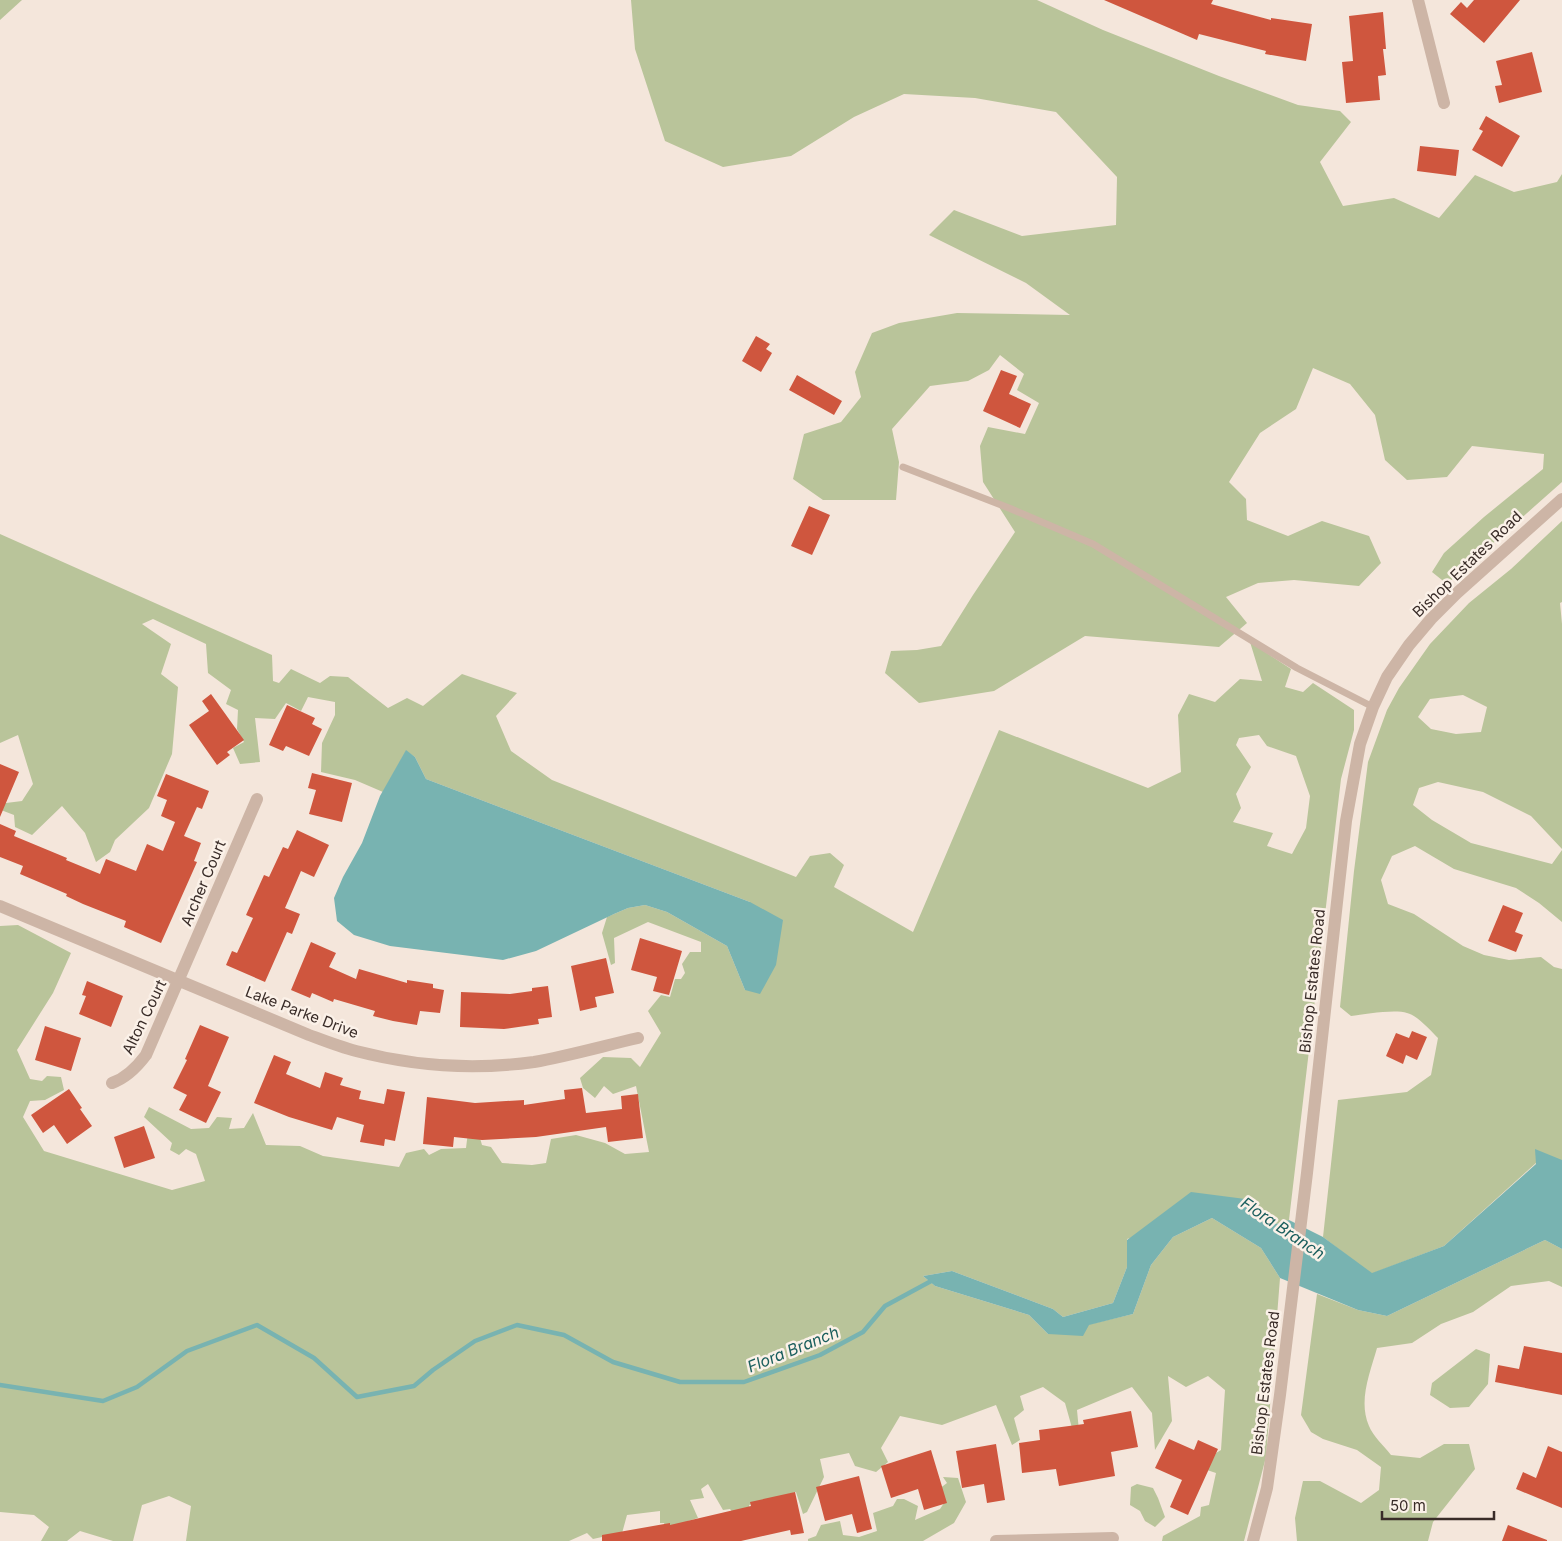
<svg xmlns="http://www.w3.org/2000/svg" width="1562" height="1541" font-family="Inter,sans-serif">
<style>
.green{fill:#b9c49a;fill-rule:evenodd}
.water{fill:#78b3b1}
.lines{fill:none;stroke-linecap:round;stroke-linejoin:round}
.stream{stroke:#78b3b1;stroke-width:4.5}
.building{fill:#cf563e}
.service{stroke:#cdb5a6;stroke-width:7}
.minor{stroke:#cdb5a6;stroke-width:12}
.tertiary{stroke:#cdb5a6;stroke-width:12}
.labels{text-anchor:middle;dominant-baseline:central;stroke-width:5;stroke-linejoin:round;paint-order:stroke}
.street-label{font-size:15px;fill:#392c28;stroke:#fbf1e8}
.water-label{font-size:16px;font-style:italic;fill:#1a5e5d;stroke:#fbf1e8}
</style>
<rect width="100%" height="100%" fill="#f4e6db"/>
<path class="green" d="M0 0H22L0 20Z
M631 0H1037L1103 30 1219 76 1298 105 1340 111 1351 122 1320 162 1343 206 1394 198 1439 218 1475 175 1514 192 1557 182 1562 174V482L1447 584 1432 572 1444 553 1484 517 1543 469 1544 454 1472 446 1447 477 1407 480 1385 460 1375 415 1350 384 1313 368 1296 409 1260 433 1229 482 1246 499 1247 520 1288 536 1322 521 1369 536 1381 563 1359 586 1294 580 1258 583 1226 597 1247 623 1219 647 1085 636 994 691 919 703 885 673 891 651 917 650 941 646 973 595 1015 532 983 482 980 446 988 427 1025 434 1039 403 1017 390 1024 374 1000 355 989 370 968 381 930 386 892 429 899 462 896 500H823L793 479 804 434 841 422 861 397 855 372 872 333 899 323 957 313 1070 315 1026 283 929 235 954 210 1022 236 1116 225 1117 177 1056 112 975 98 904 94 854 117 791 156 723 167 665 141 635 49Z
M1562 521V602L1560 603 1562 624V849L1531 816 1483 792 1438 782 1419 788 1413 805 1432 820 1471 843 1552 864 1562 850V922L1539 903 1516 888 1454 869 1415 846 1392 856 1381 880 1388 904 1414 914 1463 946 1484 955 1509 960 1541 957 1554 967 1562 969V1160L1536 1163 1444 1246 1371 1274 1323 1237 1338 1100 1407 1092 1431 1075 1438 1038C1431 1031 1417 1015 1407 1013 1395 1009 1365 1014 1351 1016L1340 1007 1354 871 1368 762 1387 710 1399 688 1430 644 1469 603 1511 569ZM1463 695 1487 707 1481 732 1456 734 1431 729 1418 717 1430 699Z
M0 534 272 655 273 681 279 683 291 669 320 683 330 676 348 677 388 708 407 698 423 706 462 674 517 693 496 716 511 751 552 780 796 877 810 856 830 853 844 865 834 887 913 932 999 730 1148 788 1181 772 1178 715 1189 694 1215 702 1240 679 1262 681 1250 642 1291 669 1285 687 1303 692 1313 683 1354 710V730L1341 779 1289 1220 1276 1224 1253 1200 1127 1239V1267L1113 1303 1063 1317 1053 1309 952 1271 923 1276 935 1286 1029 1315 1048 1334 1133 1314 1151 1265 1173 1237 1212 1218 1261 1248 1280 1278 1266 1457 1244 1541H1162L1163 1536 1200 1516 1201 1507 1209 1505 1216 1473 1207 1470 1216 1453 1221 1450 1225 1390 1208 1376 1186 1387 1168 1376 1172 1421 1155 1450 1152 1413 1132 1387 1077 1410 1079 1431 1074 1435 1065 1403 1043 1387 1020 1396 1024 1410 1014 1418 1020 1440 1012 1445 996 1405 942 1425 900 1416 881 1448 888 1462 876 1472 855 1466 849 1453 820 1459 824 1477 807 1512 803 1514 796 1492 749 1505 754 1535 743 1526 730 1509 723 1510 708 1484 701 1489 704 1498 690 1500 698 1518 688 1521 667 1534 664 1523H660V1511L627 1515 621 1537 603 1541 602 1537 593 1539 587 1533 569 1541H186L191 1506 169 1496 142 1505 133 1541H113L80 1531 67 1541H41L49 1527 34 1515 0 1512V926L18 925 71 953 53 993 17 1050 30 1079 42 1081 47 1076 61 1077 64 1090 45 1100 30 1101 23 1117 44 1151 172 1190 205 1181 196 1154 186 1149 179 1155 170 1150 172 1143 144 1117 149 1107 191 1129 209 1128 217 1117 232 1118 229 1129 244 1128 253 1113 266 1145 300 1146 323 1156 399 1167 406 1153 424 1149 429 1155 441 1149 466 1148 468 1132 480 1138 482 1145 491 1147 502 1163 532 1165 546 1163 551 1139 576 1135 605 1143 625 1154 649 1152 636 1086 613 1094 604 1086 595 1098 583 1088 580 1078 603 1057 631 1058 640 1067 661 1033 648 1011 661 995 670 997 675 979H681L685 973 682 964 690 952H701V942L648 922 614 938 615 963 611 965 602 933 607 917 628 908 645 905 667 912 727 946 745 990 750 902 426 779 415 757 406 751 383 792 355 780 321 772 322 743 335 715V702L308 697 301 711 286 703 275 719 255 718 260 762 240 764 233 748 244 742 237 729 238 710 226 704 231 690 208 673 206 644 153 619 142 624 171 644 161 674 178 687 172 754 149 808 115 840 110 852 96 862 85 833 62 806 32 835 15 827 14 815 1 810 0 800 6 803 22 801 33 784 18 735 0 743ZM1259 735 1267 746 1296 756 1310 796 1306 828 1292 854 1267 846 1273 833 1233 822 1241 808 1236 794 1251 767 1236 745 1239 738Z
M1545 1240 1562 1249V1287L1549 1281 1511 1286 1473 1312 1441 1324 1412 1343 1377 1348C1370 1373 1358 1401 1369 1426 1373 1436 1384 1446 1391 1455L1420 1458 1444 1444H1469L1475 1469 1433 1522 1428 1541H1297L1295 1518 1303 1481H1320L1361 1503 1379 1490 1381 1467 1357 1450 1323 1439 1311 1432 1301 1415 1317 1294 1358 1310 1387 1316Z
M1476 1349 1490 1354 1488 1384 1469 1407 1450 1408 1430 1395 1432 1383Z
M943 1477 958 1478 966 1502 954 1523 923 1541H808V1539L816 1536 821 1525 840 1521 843 1535 859 1537 877 1531 873 1513 893 1506 897 1499H904L918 1506 915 1520 940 1509 944 1503 939 1489 947 1483Z
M1137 1484 1153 1488 1158 1498 1165 1517 1155 1527 1145 1521 1140 1511 1130 1505 1131 1487Z"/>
<path class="water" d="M406 750 415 757 426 779 750 902 783 920 776 965 760 994 745 990 727 946 667 912 645 905 628 908 614 914 536 951 503 960 390 946 354 935 337 921 334 898 343 877 362 843 380 796Z
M1535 1149 1562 1160V1249L1545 1240 1387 1316 1358 1310 1280 1278 1261 1248 1212 1218 1173 1237 1151 1265 1133 1314 1089 1325 1083 1336 1048 1334 1029 1315 935 1286 923 1276 952 1271 1053 1309 1063 1317 1113 1303 1127 1267V1240L1191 1192 1253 1200 1276 1224 1289 1220 1323 1237 1372 1273 1444 1246 1536 1164Z"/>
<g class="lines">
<path class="stream" d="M0 1385 103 1401 137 1387 187 1351 257 1325 314 1358 357 1397 414 1386 433 1370 475 1341 517 1325 564 1335 613 1362 680 1382H744L820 1355 863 1332 885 1306 933 1280"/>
</g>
<path class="building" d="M1104 0H1213L1211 4 1271 20V18L1312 24 1306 61 1265 54 1266 51 1199 34 1197 40Z
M1474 0H1520L1484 43 1450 14 1461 2 1467 8Z
M1383 12 1386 49H1383L1386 75 1378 76 1380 100 1346 103 1342 62 1353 61 1349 16Z
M1532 52 1542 92 1499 103 1495 86 1502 85 1496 61Z
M1486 116 1520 136 1502 167 1472 150 1483 131 1479 129Z
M1420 146 1459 150 1456 176 1417 171Z
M756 336 770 344 766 349 772 353 761 372 742 361Z
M1001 370 1017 376 1009 394 1031 404 1020 428 983 411Z
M797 375 842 401 834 415 789 390Z
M809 506 830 515 812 555 791 546Z
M211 694 244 740 227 752 230 755 217 765 189 725 209 711 202 701Z
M287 705 315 718 312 724 322 729 309 756 286 746 283 751 269 745Z
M0 764 19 772 0 817Z
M312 773 352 783 342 822 309 814 316 790 308 788Z
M166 774 209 791 202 809 197 807 184 836 201 843 194 861 197 862 161 943 124 927 126 921 83 904 66 896 67 894 20 874 23 866 0 857V824L16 831 14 836 67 858 66 860 100 874 106 859 136 871 147 844 163 851 175 822 161 816 167 800 157 796Z
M297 830 329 845 314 877 301 871 285 908 300 914 292 934 287 932 265 982 226 965 232 951 237 953 253 918 246 915 264 875 269 877 283 847 288 849Z
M1503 905 1523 913 1515 932 1523 935 1516 952 1488 941Z
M640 938 682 951 669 995 653 991 657 977 631 970Z
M311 942 336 953 329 967 356 979 359 969 407 983V980L433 984V988L444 990 440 1013 420 1011 417 1025 393 1021 373 1016 375 1011 334 999 333 1002 312 993 310 998 291 990Z
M606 958 614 993 595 997 597 1007 580 1011 571 966Z
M87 981 123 996 111 1027 79 1014 86 996 82 995Z
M548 986 552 1017 538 1019 539 1024 504 1029 460 1027 461 992 510 994 532 991V988Z
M200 1025 229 1037 208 1086 221 1092 206 1123 179 1110 187 1095 173 1088 187 1060 185 1059Z
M45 1026 81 1038 71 1071 35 1060Z
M1412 1031 1427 1037 1417 1060 1406 1055 1403 1064 1386 1056 1396 1033 1409 1038Z
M274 1055 291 1062 286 1074 320 1088 325 1072 343 1078 340 1085 361 1091 359 1099 384 1104 387 1089 405 1092 395 1141 385 1139 384 1146 360 1142 364 1125 337 1117 332 1130 289 1117 254 1103Z
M582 1088 586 1113 622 1109 621 1096 638 1094 643 1138 608 1142 606 1127 536 1137 482 1140 454 1137 453 1147 423 1144 427 1097 475 1103 524 1100V1105L565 1099 564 1090Z
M69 1089 82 1108 80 1109 92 1126 67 1144 54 1125 43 1133 31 1115Z
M144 1126 155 1158 124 1168 114 1137Z
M1524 1346 1562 1353V1395L1495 1382 1498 1365 1519 1369Z
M1131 1411 1138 1447 1111 1452 1115 1476 1059 1486 1056 1469 1022 1473 1019 1443 1040 1440 1039 1430 1084 1424 1083 1420Z
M1169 1439 1194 1450 1198 1440 1218 1449 1188 1515 1170 1507 1182 1480 1155 1468Z
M996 1444 1005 1500 987 1503 984 1484 962 1488 956 1451Z
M1548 1446 1562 1452V1508L1516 1489 1523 1472 1536 1478Z
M931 1450 947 1503 924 1510 918 1489 891 1498 881 1466Z
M859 1476 872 1529 857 1533 852 1514 825 1521 816 1487Z
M795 1492 804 1533 791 1535 790 1530 741 1541H602V1535L670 1523V1525L751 1506 750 1502Z
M1508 1525 1547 1540V1541H1502Z"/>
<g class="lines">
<path class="service" d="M903 467 1009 508 1093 544 1297 668 1373 707"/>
<path class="minor" d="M1418 0 1444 103
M0 906 309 1035C325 1041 340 1047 356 1051 413 1066 475 1070 534 1062 568 1056 603 1046 638 1038
M112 1083C126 1078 137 1067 146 1055L257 799
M996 1541 1113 1538"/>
<path class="tertiary" d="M1253 1541 1267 1488 1280 1395 1307 1173 1346 821 1360 744 1373 707 1387 677 1409 645 1431 619 1457 593 1562 499"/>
</g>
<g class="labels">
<g class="street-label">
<text transform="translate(1467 564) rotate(-44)">Bishop Estates Road</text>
<text transform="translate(203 883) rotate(-67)">Archer Court</text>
<text transform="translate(1312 981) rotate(-84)">Bishop Estates Road</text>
<text transform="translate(302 1012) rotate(21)">Lake Parke Drive</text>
<text transform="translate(144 1017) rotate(-64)">Alton Court</text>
<text transform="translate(1265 1383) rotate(-83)">Bishop Estates Road</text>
</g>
<g class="water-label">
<text transform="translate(1283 1228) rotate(34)">Flora Branch</text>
<text transform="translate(793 1349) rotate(-22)">Flora Branch</text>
</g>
</g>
<path d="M1382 1511v8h112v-8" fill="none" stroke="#392c28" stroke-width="2.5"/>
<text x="1390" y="1511" font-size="15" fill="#392c28" stroke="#fbf1e8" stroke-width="4" paint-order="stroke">50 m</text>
</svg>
